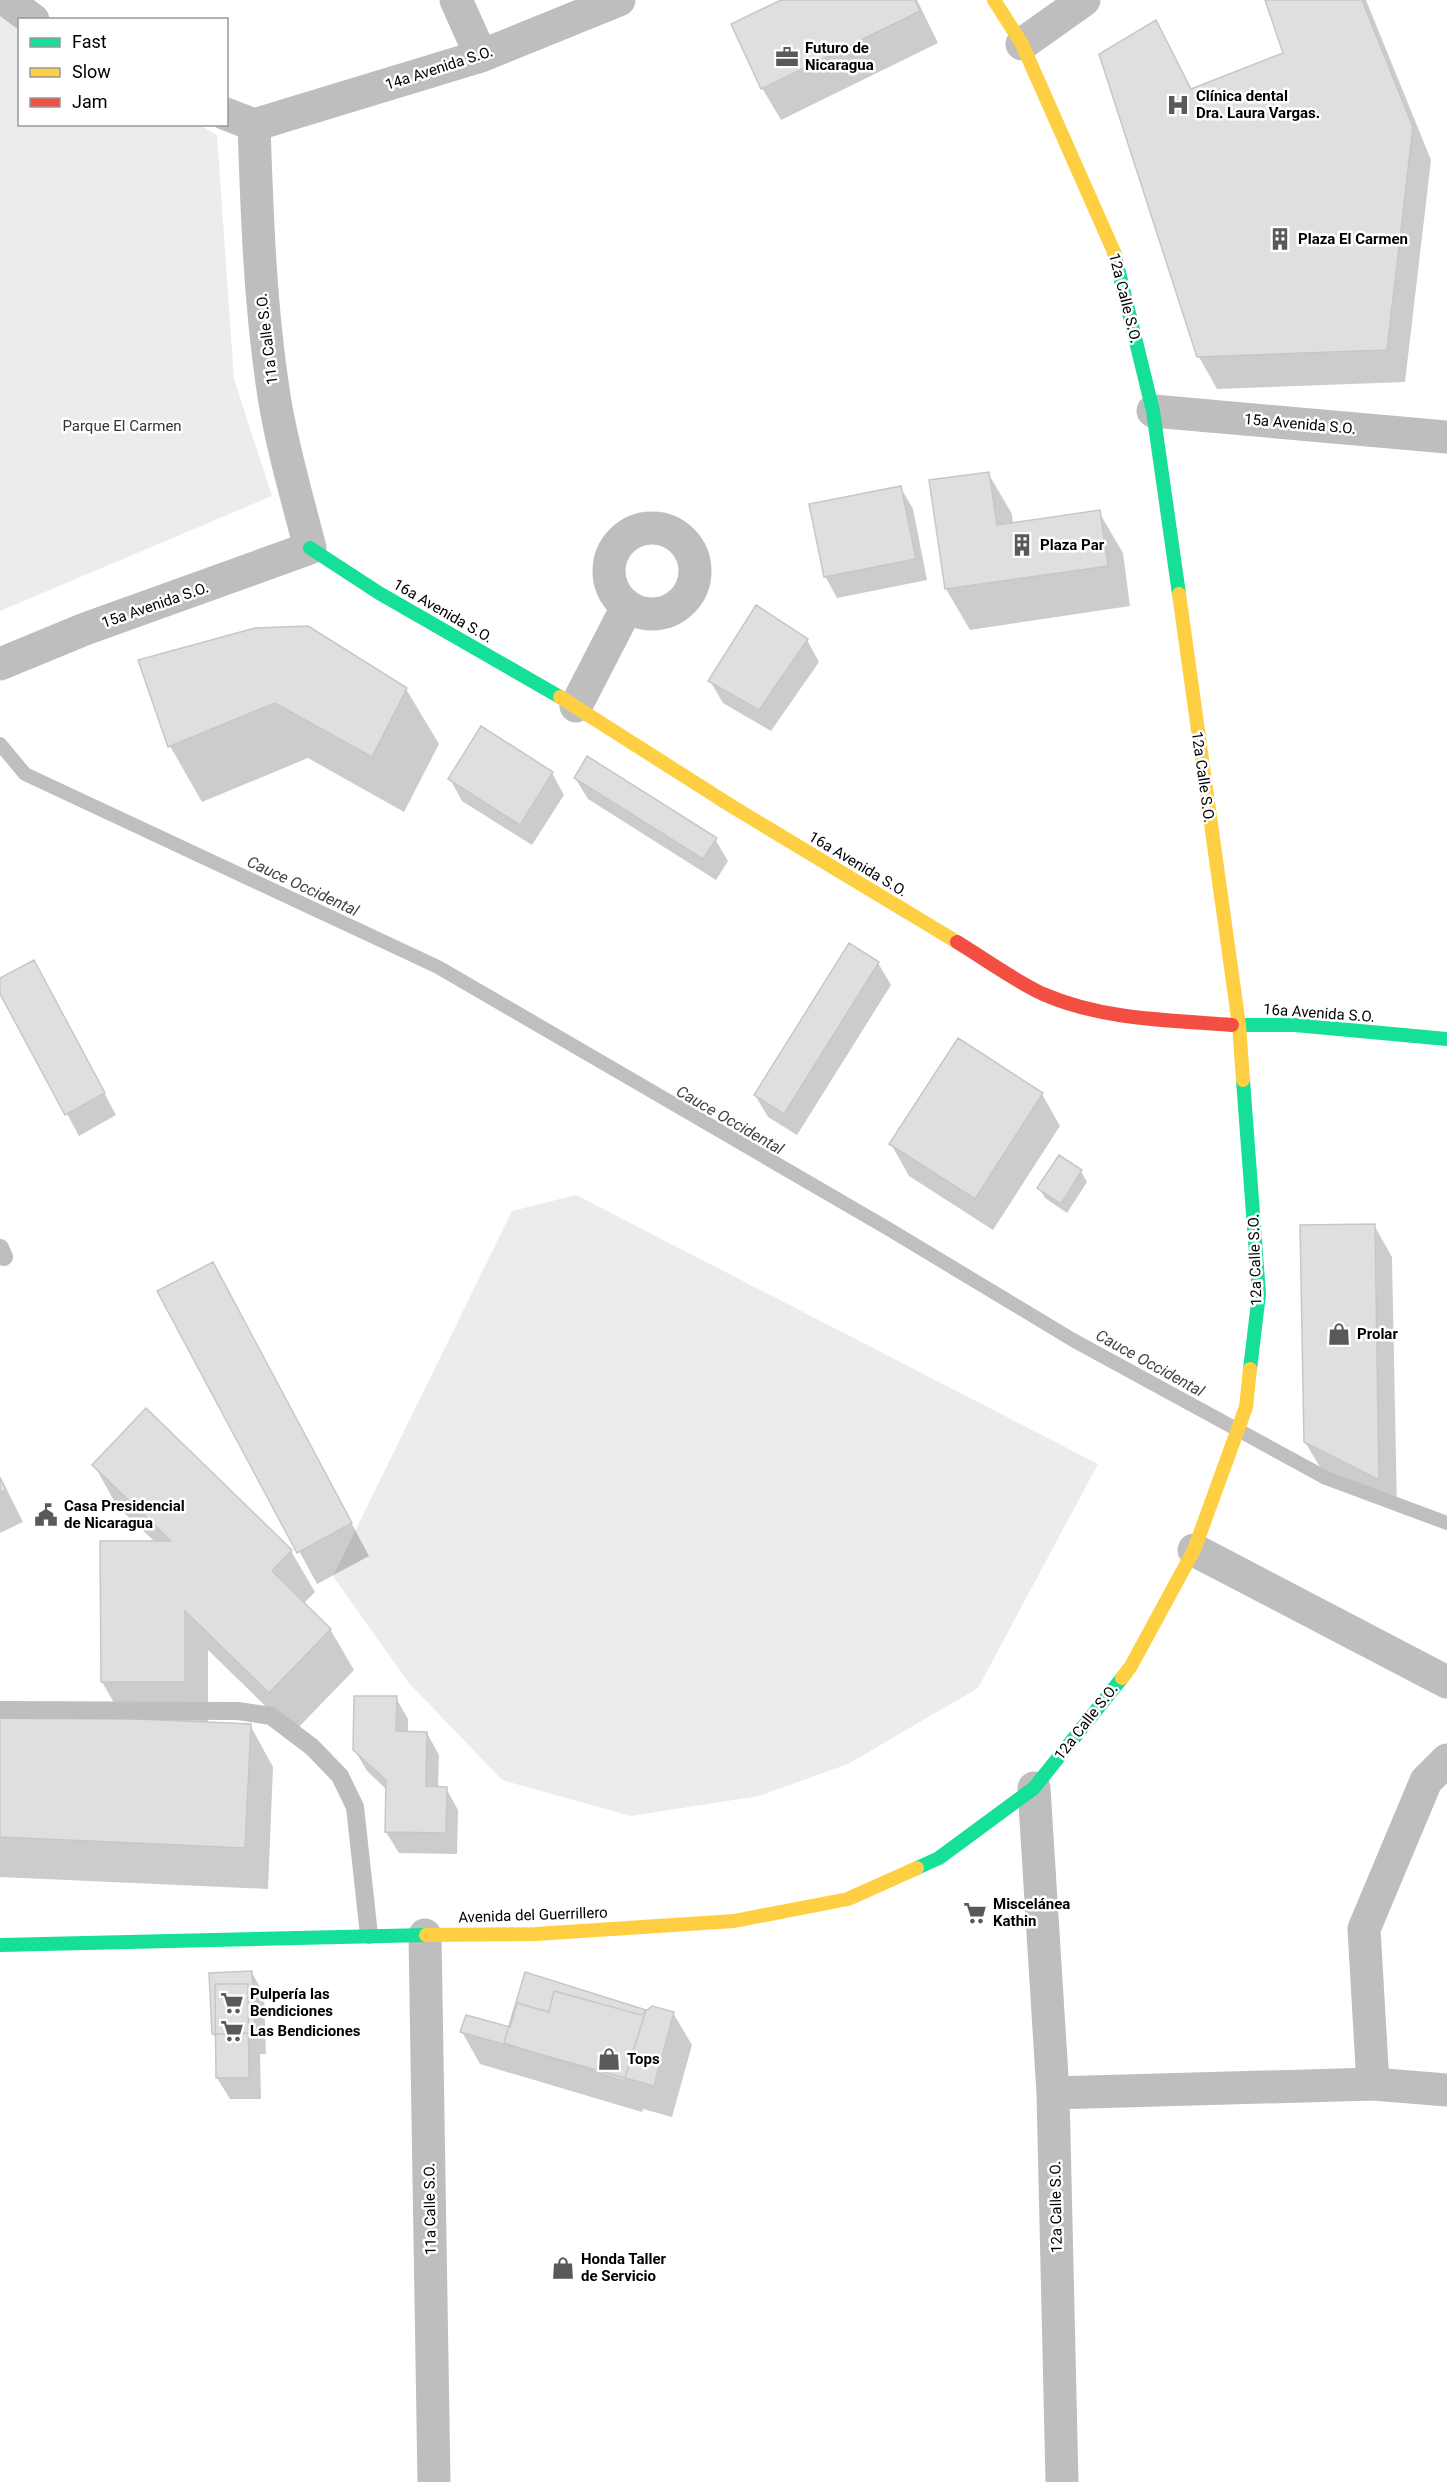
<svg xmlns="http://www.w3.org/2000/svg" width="1447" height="2482" font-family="Roboto,sans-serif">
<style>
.green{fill:#ececec}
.shadow{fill:#0003}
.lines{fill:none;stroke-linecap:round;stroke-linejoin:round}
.stream{stroke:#bfbfbf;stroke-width:14}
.building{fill:#dfdfdf;stroke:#c7c7c7;stroke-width:1.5}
.lane{stroke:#bebebe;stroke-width:18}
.street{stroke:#bebebe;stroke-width:33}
.fast{stroke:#16e098;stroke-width:14}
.slow{stroke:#ffcf43;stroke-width:14}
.jam{stroke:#f24e42;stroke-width:14}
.labels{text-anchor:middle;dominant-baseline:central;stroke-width:5;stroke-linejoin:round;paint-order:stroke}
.poi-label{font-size:15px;font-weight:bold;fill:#000;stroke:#fff;text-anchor:start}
.street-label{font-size:15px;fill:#000;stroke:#fff}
.park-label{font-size:15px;fill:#333;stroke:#fff}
.water-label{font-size:16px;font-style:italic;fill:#444;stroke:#fff}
</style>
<rect width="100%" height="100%" fill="#fff"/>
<path class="green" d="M0 13 19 24 20 124 199 125 217 135 234 379 272 496 0 611Z
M576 1195 1098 1464 978 1688 848 1764 759 1796 631 1816 502 1780 408 1682 333 1576 512 1211Z"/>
<path class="shadow" d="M785 0H917L938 43 781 120 762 88Z
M1267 0H1366L1431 160 1405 382 1217 389 1199 357 1155 22 1192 90 1285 54Z
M988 473 1012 514 1013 524 1099 512 1123 553 1130 606 970 630 946 589 930 481Z
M901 488 913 509 927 580 837 598 825 576Z
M807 640 819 662 771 731 723 703 710 681Z
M140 661 406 689 439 744 404 812 308 758 202 802 170 746Z
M552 773 564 795 532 845 462 801 450 779Z
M575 778 715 839 728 861 716 880 588 799Z
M850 945 878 963 891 985 797 1135 768 1117 755 1095Z
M0 980 46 984 116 1115 79 1136 0 991Z
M1042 1094 1060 1126 993 1230 909 1176 891 1144Z
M1081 1171 1087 1182 1067 1213 1045 1198 1039 1188Z
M1374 1225 1392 1257 1397 1511 1324 1474 1305 1442Z
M159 1292 230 1295 369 1556 317 1584Z
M94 1465 291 1551 315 1592 303 1604 330 1629 354 1670 293 1733 208 1650V1724L250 1725 273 1767 268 1889 0 1877V1714L124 1720 102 1682 155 1542 117 1506Z
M0 1476 23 1522 0 1533Z
M396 1698 408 1719V1733H427L439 1755 438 1788H446L458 1810 457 1854 399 1853 386 1832 387 1790 367 1771 354 1749Z
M252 1973 264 1994 266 2054H260L261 2099H230L217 2078V2041L213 2034 211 1974Z
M647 2012 673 2013 692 2045 672 2117 643 2109 642 2112 480 2064 462 2032Z"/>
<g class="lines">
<path class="stream" d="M0 744 25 774 438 967 887 1228 1073 1340 1326 1478 1447 1523"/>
</g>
<path class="building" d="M781 0H915L920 11 761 89 731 24Z
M1265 0H1362L1413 127 1387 350 1197 357 1099 54 1156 20 1191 89 1283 53Z
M989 472 997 525 1100 510 1108 566 945 589 929 480Z
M901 486 916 559 824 577 809 504Z
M756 605 808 639 759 710 708 681Z
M308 626 407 688 372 757 275 703 168 747 138 660 255 628Z
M481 726 553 772 520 825 448 779Z
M587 756 717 838 703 859 574 778Z
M849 943 879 962 784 1114 754 1095Z
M34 960 105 1093 65 1115 0 994V978Z
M958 1038 1043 1093 975 1199 889 1144Z
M1059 1155 1082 1170 1061 1204 1037 1188Z
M1375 1224 1379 1480 1304 1442 1300 1225Z
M213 1262 352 1523 297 1553 157 1291Z
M146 1408 292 1550 272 1571 331 1629 269 1693 185 1611V1682H101L100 1541H171L92 1465Z
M0 1478 6 1490 0 1493Z
M354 1696H397L396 1731 427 1732 426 1786 447 1787 446 1833 385 1832 386 1780 353 1750Z
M0 1713 251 1724 245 1848 0 1837Z
M252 1971 255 2033 212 2034 209 1973Z
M525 1972 646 2010 624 2081 504 2043Z
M215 1984H248L249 2078H216Z
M554 1991 641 2015 652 2006 674 2012 654 2086 460 2032 466 2015 510 2027 517 2003 549 2012Z"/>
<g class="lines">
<path class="lane" d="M0 1248 4 1257
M0 1710 238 1711 271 1716 312 1747 340 1776 355 1807 369 1935"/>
<path class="street" d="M6 0 33 20
M456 0 481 56
M1022 44 1084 0
M226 114 254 125
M254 125 481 56 619 0
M1153 411 1447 437
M609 571a43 43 0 1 1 86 0a43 43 0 1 1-86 0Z
M0 664 85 629 310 548C297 497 282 447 274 396 260 306 257 216 254 125
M576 706 627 607
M1194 1550 1447 1682
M1034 1788 1053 2093 1062 2482
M425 1935 434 2482
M1373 2084 1364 1929 1426 1781 1447 1760
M1053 2093 1373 2084 1447 2090"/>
<path class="fast" d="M1114 252 1153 411 1179 594
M310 548 379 593 560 697
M1232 1025H1295L1447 1039
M1243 1080 1259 1294 1250 1369
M917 1868 939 1858 1034 1788 1122 1678
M0 1945 426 1935"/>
<path class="slow" d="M994 0 1022 44 1114 252
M1179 594 1239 1025 1243 1080
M560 697 733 807 957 942
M1122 1678 1131 1666 1194 1550 1246 1407 1250 1369
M426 1935 536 1934 734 1921 848 1899 917 1868"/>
<path class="jam" d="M957 942C985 959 1013 980 1043 994 1103 1020 1168 1020 1232 1025"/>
</g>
<defs>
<g id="office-bare" transform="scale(1.8)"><path d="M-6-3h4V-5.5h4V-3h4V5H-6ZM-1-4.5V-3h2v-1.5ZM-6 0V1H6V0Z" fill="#595959" stroke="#fff" stroke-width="2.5" paint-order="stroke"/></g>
<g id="hospital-bare" transform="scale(1.8)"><path d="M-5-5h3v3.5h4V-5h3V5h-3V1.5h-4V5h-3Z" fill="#595959" stroke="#fff" stroke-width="2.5" paint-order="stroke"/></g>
<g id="building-bare" transform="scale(1.8)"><path d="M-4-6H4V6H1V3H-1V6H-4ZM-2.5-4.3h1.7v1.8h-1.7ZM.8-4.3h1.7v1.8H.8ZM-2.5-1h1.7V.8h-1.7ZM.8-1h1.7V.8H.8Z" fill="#595959" stroke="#fff" stroke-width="2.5" paint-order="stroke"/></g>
<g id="shop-bare" transform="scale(1.8)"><path d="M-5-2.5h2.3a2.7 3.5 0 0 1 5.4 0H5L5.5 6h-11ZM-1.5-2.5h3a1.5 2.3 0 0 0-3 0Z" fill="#595959" stroke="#fff" stroke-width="2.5" paint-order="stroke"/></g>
<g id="civic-bare" transform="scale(1.8)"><path d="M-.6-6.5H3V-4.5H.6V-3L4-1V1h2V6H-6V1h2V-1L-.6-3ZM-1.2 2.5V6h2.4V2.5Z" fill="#595959" stroke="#fff" stroke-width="2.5" paint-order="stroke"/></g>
<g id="supermarket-bare" transform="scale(1.8)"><path d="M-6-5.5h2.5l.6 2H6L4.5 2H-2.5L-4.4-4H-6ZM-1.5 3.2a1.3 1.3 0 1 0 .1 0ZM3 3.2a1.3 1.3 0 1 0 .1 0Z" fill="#595959" stroke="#fff" stroke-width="2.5" paint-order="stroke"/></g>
</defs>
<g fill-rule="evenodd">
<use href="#office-bare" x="787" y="57"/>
<use href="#hospital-bare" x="1178" y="105"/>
<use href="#building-bare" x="1280" y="239"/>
<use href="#building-bare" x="1022" y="545"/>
<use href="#shop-bare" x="1339" y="1334"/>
<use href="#civic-bare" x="46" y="1515"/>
<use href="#supermarket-bare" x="975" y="1913"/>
<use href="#supermarket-bare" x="232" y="2003"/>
<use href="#supermarket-bare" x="232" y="2031"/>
<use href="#shop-bare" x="609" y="2059"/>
<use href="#shop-bare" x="563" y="2268"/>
</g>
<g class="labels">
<g class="poi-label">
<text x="805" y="48">Futuro de<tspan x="805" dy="17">Nicaragua</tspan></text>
<text x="1196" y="96">Clínica dental<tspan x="1196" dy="17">Dra. Laura Vargas.</tspan></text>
<text x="1298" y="239">Plaza El Carmen</text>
<text x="1040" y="545">Plaza Par</text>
<text x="1357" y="1334">Prolar</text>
<text x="64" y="1506">Casa Presidencial<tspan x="64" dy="17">de Nicaragua</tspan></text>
<text x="993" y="1904">Miscelánea<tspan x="993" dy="17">Kathin</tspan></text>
<text x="250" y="1994">Pulpería las<tspan x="250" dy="17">Bendiciones</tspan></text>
<text x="250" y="2031">Las Bendiciones</text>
<text x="627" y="2059">Tops</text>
<text x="581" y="2259">Honda Taller<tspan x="581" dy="17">de Servicio</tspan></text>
</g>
<g class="street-label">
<text transform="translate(439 68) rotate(-18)">14a Avenida S.O.</text>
<text transform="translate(1125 298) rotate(76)">12a Calle S.O.</text>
<text transform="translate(267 339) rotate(-97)">11a Calle S.O.</text>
<text transform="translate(1300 424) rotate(5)">15a Avenida S.O.</text>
<text transform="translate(155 605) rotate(-19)">15a Avenida S.O.</text>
<text transform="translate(443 611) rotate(30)">16a Avenida S.O.</text>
<text transform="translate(1203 777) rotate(82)">12a Calle S.O.</text>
<text transform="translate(858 864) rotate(31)">16a Avenida S.O.</text>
<text transform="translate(1319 1013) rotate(4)">16a Avenida S.O.</text>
<text transform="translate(1255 1260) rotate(-92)">12a Calle S.O.</text>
<text transform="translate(1086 1722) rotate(-52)">12a Calle S.O.</text>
<text transform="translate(533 1915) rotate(-2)">Avenida del Guerrillero</text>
<text transform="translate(1056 2207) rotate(-91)">12a Calle S.O.</text>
<text transform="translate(430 2209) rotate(-91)">11a Calle S.O.</text>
</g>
<g class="park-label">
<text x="122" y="426">Parque El Carmen</text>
</g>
<g class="water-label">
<text transform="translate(303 886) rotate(25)">Cauce Occidental</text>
<text transform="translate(730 1120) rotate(30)">Cauce Occidental</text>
<text transform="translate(1150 1363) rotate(29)">Cauce Occidental</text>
</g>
</g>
<rect x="18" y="18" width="210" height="108" fill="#ffffff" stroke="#999999" stroke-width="1.5"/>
<rect x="30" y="38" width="30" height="9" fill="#16e098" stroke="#999999" stroke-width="1.5"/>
<text x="72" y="48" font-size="18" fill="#000000">Fast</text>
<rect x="30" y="68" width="30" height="9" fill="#ffcf43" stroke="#999999" stroke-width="1.5"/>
<text x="72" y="78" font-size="18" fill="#000000">Slow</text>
<rect x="30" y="98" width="30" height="9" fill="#f24e42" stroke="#999999" stroke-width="1.5"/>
<text x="72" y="108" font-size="18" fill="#000000">Jam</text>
</svg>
